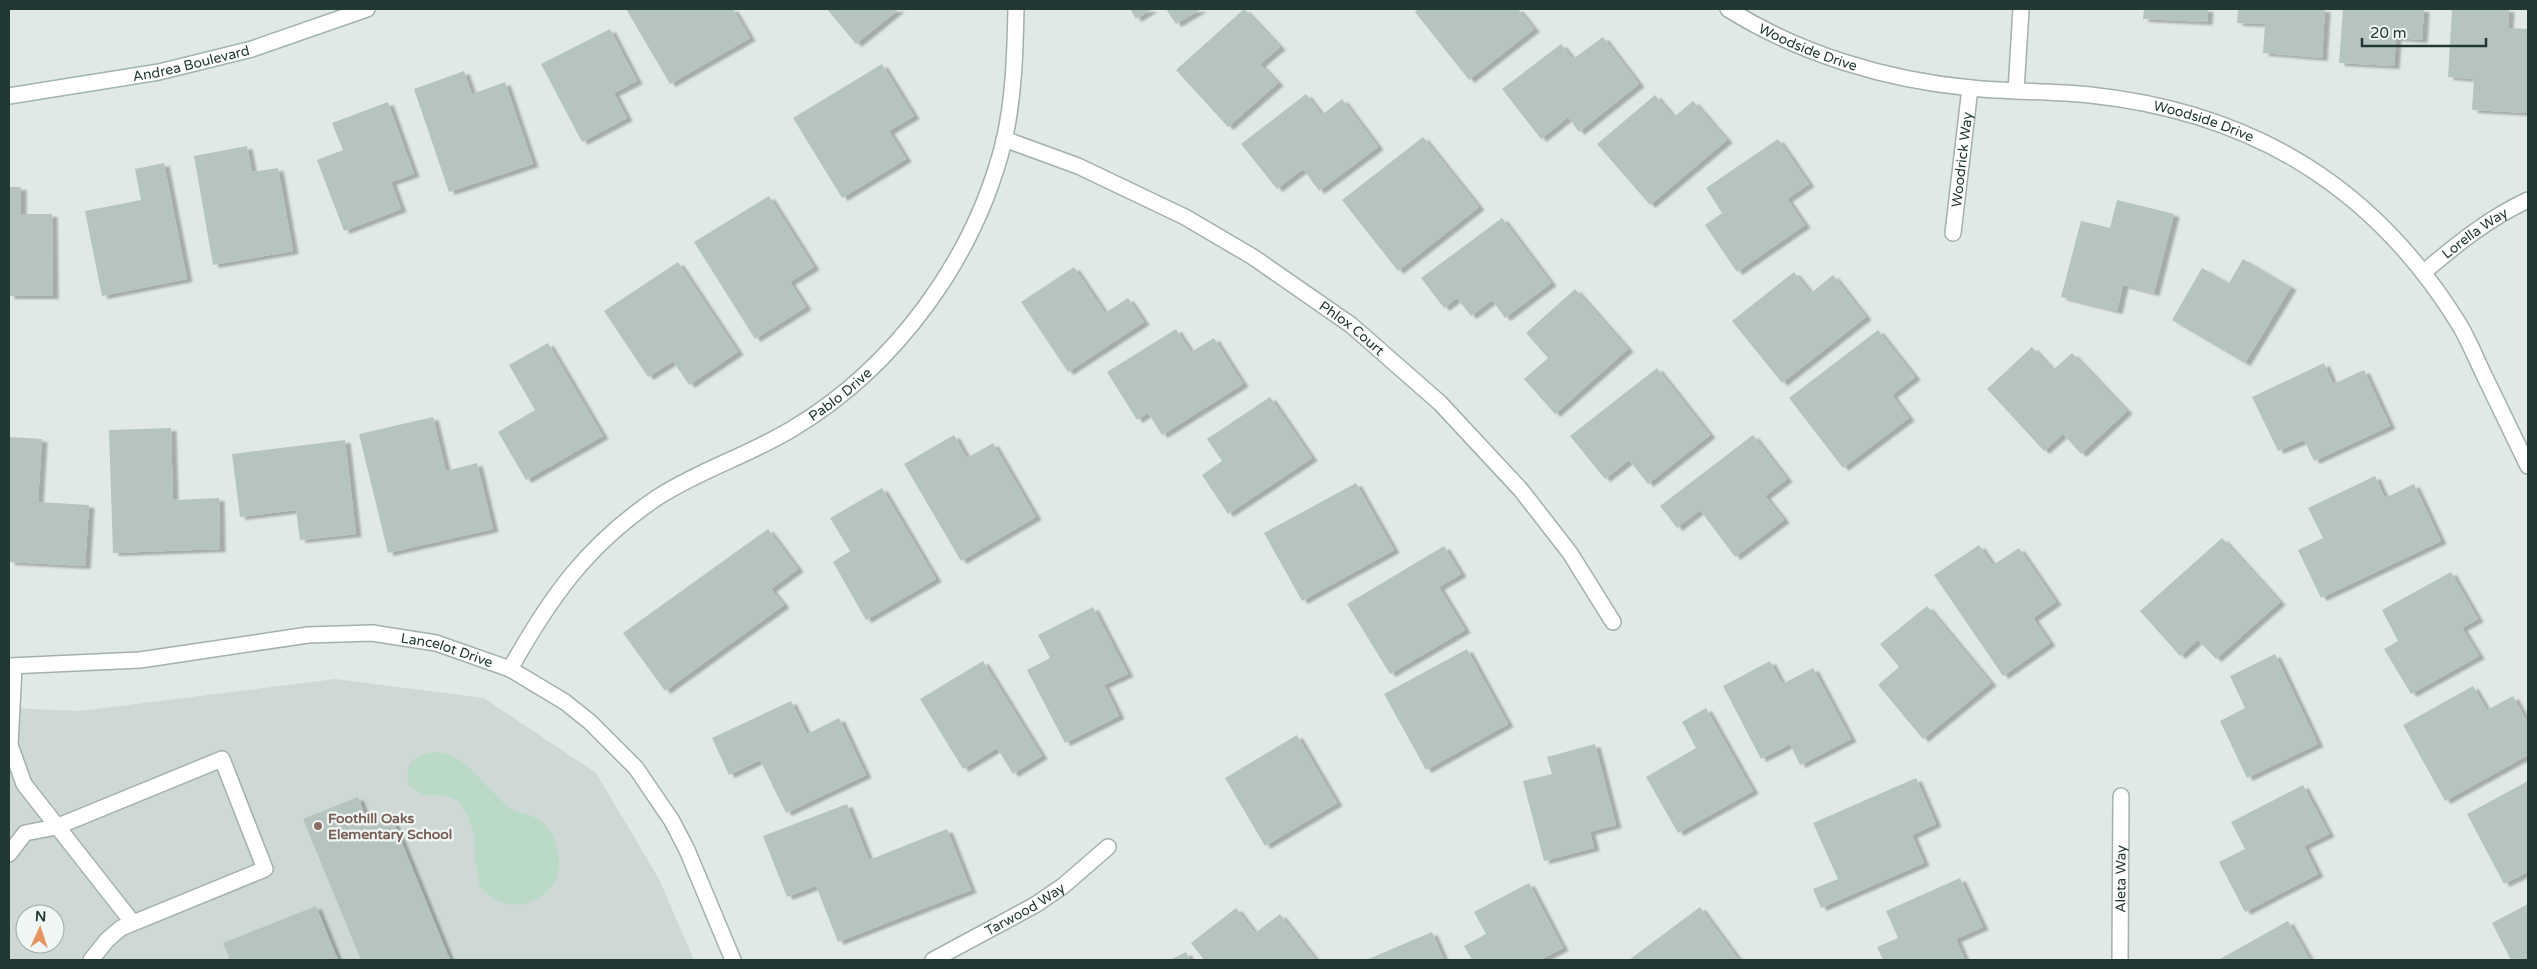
<svg xmlns="http://www.w3.org/2000/svg" width="2537" height="969" font-family="'Varela Round',sans-serif">
<style>
.built{fill:#ced9d5;fill-rule:evenodd}
.green{fill:#bad9c7}
.building{fill:#b6c4c0;filter:url(#shadow)}
.lines{fill:none;stroke-linecap:round;stroke-linejoin:round}
.lane-casing{stroke:#a3b0ad;stroke-width:18}
.street-casing{stroke:#a3b0ad;stroke-width:18}
.secondary-casing{stroke:#a0b4af;stroke-width:18}
.lane{stroke:#fff;stroke-width:15}
.street{stroke:#fff;stroke-width:15}
.secondary{stroke:#fff;stroke-width:15}
.education-dot{fill:#8d6e63;stroke:#f0f6f4;stroke-width:2}
.labels{text-anchor:middle;dominant-baseline:central;stroke-width:4.5;stroke-linejoin:round;paint-order:stroke}
.street-label{font-size:14px;fill:#223835;stroke:#f0f6f4}
.education-label{font-size:14px;font-weight:bold;fill:#785e54;stroke:#f0f6f4;text-anchor:start}
</style>
<defs>
<filter id="shadow"><feDropShadow dx="5.5" dy="3" stdDeviation="1" flood-color="#0004"/></filter>
</defs>
<rect width="100%" height="100%" fill="#e0e9e6"/>
<path class="built" d="M335 679 484 698 596 773 659 879 694 960H9V708L80 711ZM25 914H55V944H25Z"/>
<path class="green" d="M437 752C464 755 475 776 494 793 499 798 505 805 511 809 523 815 538 815 547 827 557 839 563 864 556 878 547 899 520 911 499 901 492 898 486 892 480 888L474 853V833L468 815 457 800 444 795H424L410 787C403 762 413 755 437 752Z"/>
<path class="building" d="M626 9H733L750 38 670 84Z
M827 9H899L856 44Z
M1130 9H1152L1136 19Z
M1166 9H1201L1176 24Z
M1244 9 1280 47 1260 64 1278 83 1228 127 1176 70Z
M1419 9H1518L1534 29 1469 80 1415 12Z
M2144 9H2208L2207 22 2143 19Z
M2238 9H2325L2322 58 2263 53 2265 24 2237 23Z
M2343 9H2424L2422 40 2396 38 2394 66 2339 63Z
M2452 9H2509L2508 28 2528 29V113L2472 110 2474 79 2448 77Z
M610 29 637 81 614 93 627 118 582 142 541 64Z
M1603 37 1639 84 1579 132 1568 117 1541 139 1502 89 1561 44 1573 59Z
M882 64 914 116 889 131 906 159 842 198 793 118Z
M464 71 472 94 505 82 533 164 449 192 414 89Z
M1306 94 1322 115 1342 99 1378 147 1319 191 1303 169 1277 189 1241 144Z
M1655 95 1674 117 1693 101 1727 140 1650 205 1597 144Z
M388 102 414 174 391 182 401 209 344 231 317 160 343 150 332 123Z
M1423 137 1479 207 1398 271 1342 200Z
M1778 139 1809 184 1787 199 1805 225 1737 272 1705 225 1722 213 1706 188Z
M247 146 252 172 278 168 293 251 213 265 194 156Z
M164 163 187 279 102 296 85 211 141 200 135 169Z
M9 187H21V214H52L53 296H9Z
M769 196 814 267 790 282 806 307 755 339 694 242Z
M2117 200 2174 214 2154 293 2123 285 2117 311 2061 297 2081 221 2110 228Z
M1502 218 1551 283 1505 318 1492 300 1471 316 1457 298 1444 308 1421 278Z
M2243 259 2291 287 2245 363 2172 320 2202 268 2229 283Z
M678 262 738 352 689 385 673 361 648 377 604 311Z
M1074 267 1105 313 1128 298 1144 322 1068 372 1021 302Z
M1794 272 1811 293 1833 275 1866 317 1782 383 1732 321Z
M1575 289 1628 349 1555 414 1524 379 1548 358 1526 333Z
M1176 329 1191 352 1214 338 1243 384 1162 435 1148 413 1137 420 1107 372Z
M1878 330 1915 377 1892 395 1909 418 1843 468 1789 398Z
M548 343 603 436 526 480 498 432 535 410 509 365Z
M2032 347 2053 370 2072 353 2127 411 2081 454 2063 434 2044 451 1987 389Z
M2324 363 2333 384 2364 370 2390 426 2314 461 2304 440 2278 451 2252 397Z
M1657 368 1710 435 1648 484 1629 460 1605 479 1570 436Z
M1270 397 1312 458 1228 514 1202 475 1222 461 1207 439Z
M433 417 446 471 477 463 493 529 388 553 359 434Z
M171 428 173 500 219 498 220 549 113 553 109 430Z
M954 435 967 458 993 443 1036 517 961 561 904 464Z
M1753 435 1787 479 1765 496 1784 520 1735 557 1700 510 1677 528 1660 506Z
M9 437 42 439 38 502 89 505 85 566 9 562Z
M345 440 356 534 300 540 296 510 240 517 232 454Z
M2375 476 2385 498 2414 484 2441 541 2321 598 2298 550 2323 538 2308 508Z
M1356 483 1394 550 1302 601 1264 533Z
M882 488 936 579 866 620 833 562 850 551 830 518Z
M768 529 798 569 771 589 784 605 665 691 623 633Z
M2222 538 2280 602 2216 659 2198 640 2180 656 2140 611Z
M1979 545 1993 565 2019 548 2056 602 2033 618 2050 643 2003 676 1934 575Z
M1444 546 1461 574 1439 587 1465 630 1390 674 1347 604Z
M2451 572 2478 619 2462 628 2479 656 2411 694 2384 649 2398 641 2382 610Z
M1927 606 1991 683 1923 739 1878 685 1899 667 1880 644Z
M1093 607 1128 674 1104 685 1119 716 1065 743 1027 670 1050 658 1038 635Z
M1467 649 1508 724 1426 770 1384 694Z
M2275 654 2318 744 2247 778 2220 721 2245 708 2230 676Z
M983 661 1042 756 1013 774 997 748 963 769 920 699Z
M1770 661 1782 684 1813 668 1851 739 1800 765 1790 744 1761 759 1723 686Z
M2473 686 2487 710 2513 696 2528 723V755L2445 801 2403 725Z
M791 701 807 734 839 718 866 775 786 813 760 760 729 775 712 738Z
M1706 708 1753 791 1678 833 1646 777 1696 748 1682 722Z
M1297 735 1337 803 1265 846 1225 778Z
M1595 744 1616 825 1590 832 1594 848 1544 861 1523 781 1552 774 1547 757Z
M1916 778 1936 824 1912 835 1924 863 1821 908 1813 889 1838 879 1813 823Z
M2528 781V872L2504 884 2467 814Z
M2303 785 2329 834 2304 846 2318 874 2245 912 2219 862 2245 849 2231 822Z
M358 797 367 820 389 811 450 960H361L303 819Z
M847 804 869 860 947 829 971 890 838 942 816 886 787 897 763 836Z
M1960 878 1983 927 1956 939 1965 960H1883L1877 947 1898 938 1886 911Z
M1529 883 1563 948 1540 960H1472L1464 946 1486 934 1474 912Z
M2528 904V960H2511L2492 923Z
M316 906 338 960H230L223 943Z
M1700 907 1739 960H1629Z
M1236 908 1255 933 1280 914 1316 960H1204L1191 943Z
M2288 921 2310 960H2218Z
M1432 932 1444 960H1366Z
M1186 952 1190 960H1170Z"/>
<g class="lines">
<g class="lane-casing">
<path id="lane" d="M14 667 10 745 24 784 133 923
M9 854 25 833 56 827 222 759 265 869 121 928 107 940 91 960"/>
</g>
<g class="street-casing">
<g id="street">
<path id="s1" d="M1728 9C1800 54 1886 80 1971 88 2010 92 2050 91 2090 95 2251 112 2373 185 2459 324 2468 339 2475 356 2483 373 2498 404 2513 435 2528 466"/>
<path d="M2016 91 2021 9"/>
<path id="s2" d="M1004 139 1078 166 1185 217 1253 257 1351 325 1440 403 1521 490 1570 553 1613 622"/>
<path id="s3" d="M1953 233 1970 88"/>
<path id="s4" d="M2424 272C2457 244 2489 218 2528 200"/>
<path id="s5" d="M9 666 140 660 308 635 372 633 436 643 510 669 565 702 590 722 636 768 672 821 687 850 733 960"/>
<path id="s6" d="M510 669C551 596 587 545 658 497 700 470 749 455 792 429 896 367 975 258 1004 141 1014 97 1015 53 1016 9"/>
<path id="s7" d="M933 960 1035 905 1063 886 1108 847"/>
<path id="s8" d="M2120 960 2121 796"/>
</g>
</g>
<g class="secondary-casing">
<g id="secondary">
<path id="s9" d="M9 96 159 72 252 49 367 9"/>
</g>
</g>
<use href="#lane" class="lane"/>
<use href="#street" class="street"/>
<use href="#secondary" class="secondary"/>
</g>
<circle class="education-dot" cx="318" cy="826" r="5"/>
<g class="labels">
<g class="street-label">
<text stroke="none"><textPath href="#s1" startOffset="89">Woodside Drive</textPath></text>
<text stroke="none"><textPath href="#s9" startOffset="185">Andrea Boulevard</textPath></text>
<text stroke="none"><textPath href="#s1" startOffset="494">Woodside Drive</textPath></text>
<text stroke="none"><textPath href="#s3" startOffset="74">Woodrick Way</textPath></text>
<text stroke="none"><textPath href="#s4" startOffset="64">Lorella Way</textPath></text>
<text stroke="none"><textPath href="#s2" startOffset="398">Phlox Court</textPath></text>
<text stroke="none"><textPath href="#s6" startOffset="439">Pablo Drive</textPath></text>
<text stroke="none"><textPath href="#s5" startOffset="442">Lancelot Drive</textPath></text>
<text stroke="none"><textPath href="#s8" startOffset="81">Aleta Way</textPath></text>
<text stroke="none"><textPath href="#s7" startOffset="105">Tarwood Way</textPath></text>
</g>
<g class="education-label">
<text x="328" y="818">Foothill Oaks<tspan x="328" dy="16">Elementary School</tspan></text>
</g>
</g>
<rect width="2537" height="969" fill="none" stroke="#223835" stroke-width="20"/>
<g transform="translate(40 929) rotate(3)"><circle r="24" fill="#f0f6f4" stroke="#9eaaa8"/>
<path d="M0-4L9 19L0 12L-9 19Z" fill="#e59462"/>
<text y="-8" font-size="14" font-weight="bold" text-anchor="middle" fill="#223835">N</text>
</g>
<path d="M2362 38v8h124v-8" fill="none" stroke="#223835" stroke-width="2.5"/>
<text x="2370" y="38" font-size="15" fill="#223835" stroke="#f0f6f4" stroke-width="4" paint-order="stroke">20 m</text>
</svg>
